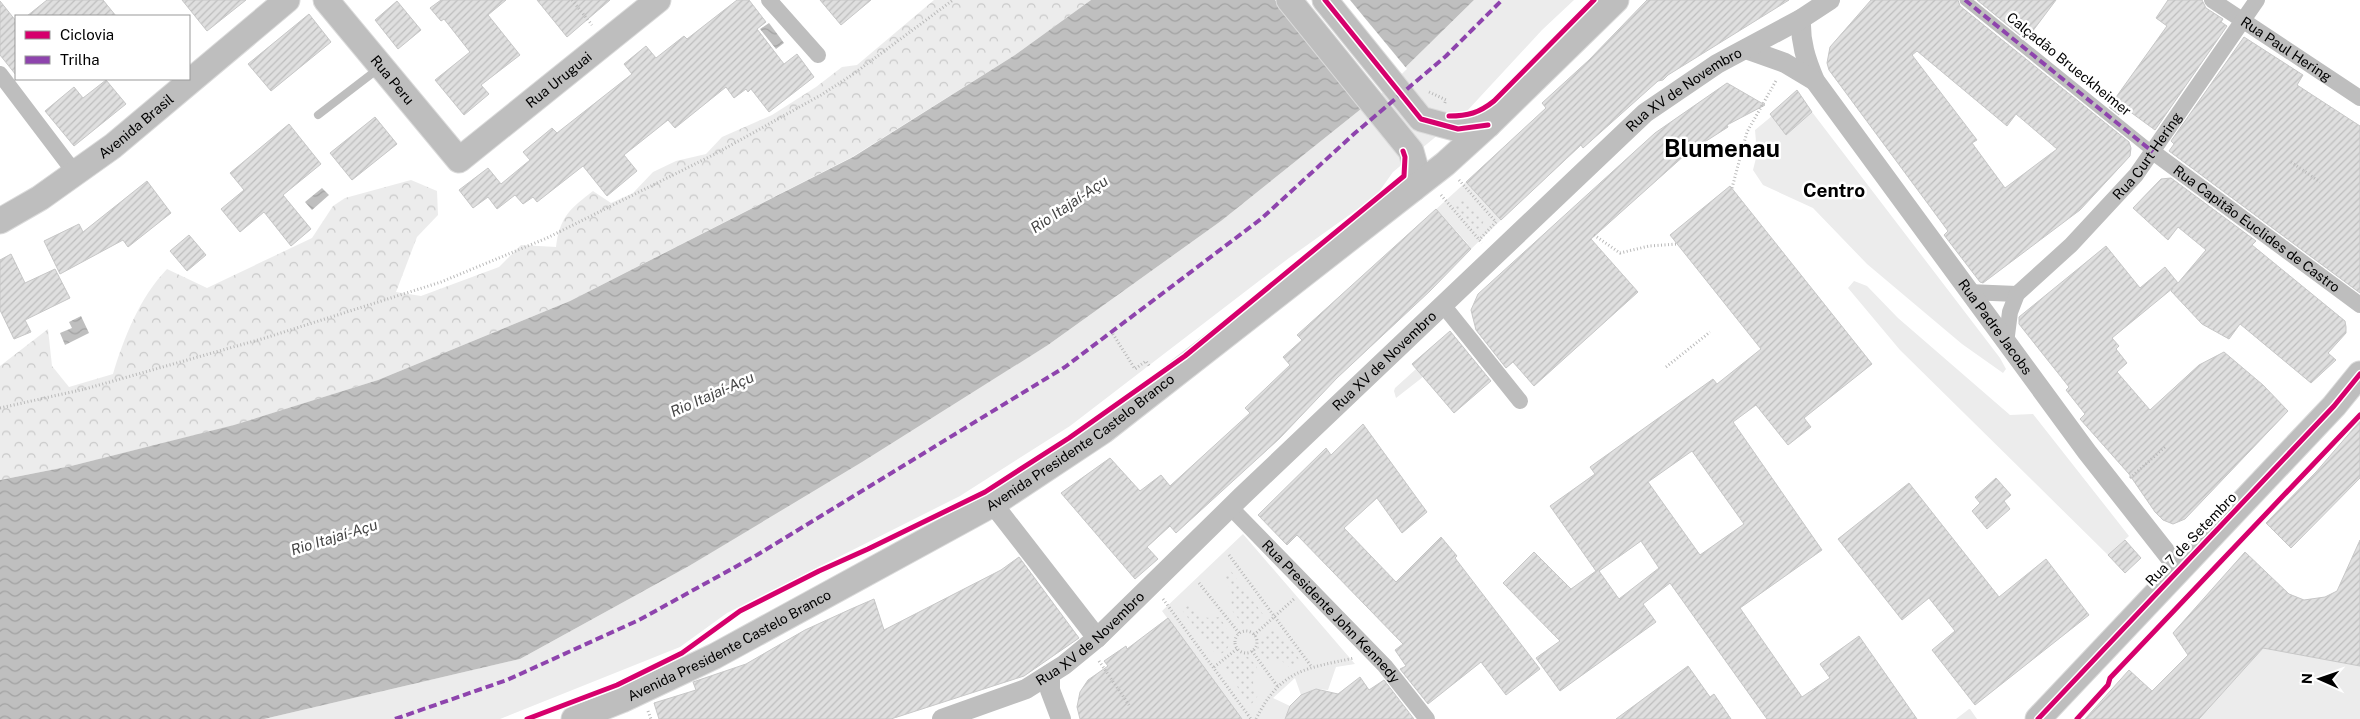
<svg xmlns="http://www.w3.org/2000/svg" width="2360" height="719" font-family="'Public Sans',sans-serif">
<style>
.green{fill:#ececec}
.forest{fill:url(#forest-crowns)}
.garden{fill:url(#garden-dots)}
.water{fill:url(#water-waves)}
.pier{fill:#fff}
.building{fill:url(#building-hatch);stroke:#c7c7c7;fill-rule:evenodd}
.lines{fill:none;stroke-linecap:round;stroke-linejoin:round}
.primary-casing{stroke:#dbdbdb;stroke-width:27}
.path{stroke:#b9b9b9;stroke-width:3;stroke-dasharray:1 2.5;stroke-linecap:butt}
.service{stroke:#bebebe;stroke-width:8}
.pedestrian{stroke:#bebebe;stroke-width:11}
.minor{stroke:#bebebe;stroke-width:16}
.tertiary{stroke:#bebebe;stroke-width:20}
.primary{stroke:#bebebe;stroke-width:25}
.quiet{stroke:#8e44ad;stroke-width:4;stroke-dasharray:8 4;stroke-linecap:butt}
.cycleway-casing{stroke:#fff;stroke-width:8}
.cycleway{stroke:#d6006c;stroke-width:5}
.labels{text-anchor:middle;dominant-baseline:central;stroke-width:5;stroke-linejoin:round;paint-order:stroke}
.street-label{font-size:14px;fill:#000;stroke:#fff}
.water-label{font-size:15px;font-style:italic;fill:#444;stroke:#fff}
.district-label{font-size:19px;font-weight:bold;fill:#000;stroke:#fff}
.town-label{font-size:24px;font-weight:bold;fill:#000;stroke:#fff}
</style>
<defs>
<pattern id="forest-crowns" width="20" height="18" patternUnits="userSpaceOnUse" patternTransform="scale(1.25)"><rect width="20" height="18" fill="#ececec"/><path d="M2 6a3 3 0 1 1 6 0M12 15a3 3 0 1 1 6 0" fill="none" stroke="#c9c9c9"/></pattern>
<pattern id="garden-dots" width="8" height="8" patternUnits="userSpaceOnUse" patternTransform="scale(1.25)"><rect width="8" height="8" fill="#ececec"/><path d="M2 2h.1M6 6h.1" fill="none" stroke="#c9c9c9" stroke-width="1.8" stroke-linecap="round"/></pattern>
<pattern id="water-waves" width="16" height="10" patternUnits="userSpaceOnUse" patternTransform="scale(1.25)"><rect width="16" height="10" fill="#bfbfbf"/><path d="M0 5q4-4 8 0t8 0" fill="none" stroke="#a2a2a2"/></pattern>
<pattern id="building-hatch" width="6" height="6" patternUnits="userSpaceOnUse" patternTransform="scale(1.25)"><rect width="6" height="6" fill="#dfdfdf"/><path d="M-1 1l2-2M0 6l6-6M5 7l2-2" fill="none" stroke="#bebebe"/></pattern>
</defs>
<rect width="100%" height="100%" fill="#fff"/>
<path class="green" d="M1474 0H1574L1542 30 1467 111 1393 172 1376 196 1289 258 1070 426 960 496 727 613 680 647 500 719H264L520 659 689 566 1048 345 1221 221 1371 101Z
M1812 112 2000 358 2006 369 2003 373 1962 344 1867 264 1813 208 1763 185 1753 170 1757 154 1755 130 1772 116 1786 135Z
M1466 182 1501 220 1468 252 1470 247 1467 243 1438 211 1433 212Z
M1854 281 1867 286 1898 318 2010 415 2033 414 2129 536 2108 555 1900 350 1848 288Z
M1416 369 1423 377 1396 398 1394 391 1395 388Z
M1243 534 1355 664 1336 667 1328 690 1316 689 1301 695 1295 678 1273 698 1290 706 1285 719H1242L1162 611Z
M2263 648 2360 666V719H2199Z
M1970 709 1977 719H1956L1969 709Z"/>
<path class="forest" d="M934 0H1091L1015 55 852 157 570 301 378 380 235 425 71 466 0 480V366L48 329 52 366 69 387 113 374C124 337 140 297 167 269L207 288 312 238 333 206 345 198 411 180 437 191 438 215 417 237 396 292 421 296 499 267 521 245 556 247C560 216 570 209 593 191L611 203 633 193 653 172 676 161 706 154 722 137 772 115 816 87 842 67 857 65Z"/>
<path class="garden" d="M1465 198 1484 220 1481 228 1473 230 1454 208 1458 201Z
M1231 571 1265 617C1258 624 1252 627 1243 625L1231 609 1232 594 1225 577Z
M1189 605C1197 616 1205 620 1219 617 1229 630 1238 647 1217 656L1182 610Z
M1274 628 1301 661 1289 667 1282 661 1263 659 1257 650 1261 638Z
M1238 655 1248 657 1257 666 1253 683 1259 694 1250 706 1225 668Z"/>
<path class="water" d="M1091 0H1474L1371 101 1221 221 1048 345 862 462 689 566 520 659 264 719H0V480L71 466 234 425 378 380 570 301 853 157 1015 55Z
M769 23 784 43 776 49 760 29Z
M322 188 329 195 312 210 305 202Z
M81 316 89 333 65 345 60 333 72 328 69 322Z"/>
<path class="pier" d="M1275 0H1350L1407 69 1365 109Z"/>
<path class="building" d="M47 0H103L116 16H27Z
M182 0H246L207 31Z
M441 0H506L488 15 520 55 481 85 489 94 464 115 435 80 470 52 444 19 441 21 430 8Z
M537 0H610L567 37Z
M737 0H749L766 22 757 29 784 64 797 54 814 77 769 112 751 89 748 92 746 89 734 98 726 87 675 128 668 120 624 155 637 171 607 196 583 166 537 202 533 197 523 204 515 195 497 209 488 197 473 208 459 190 488 168 501 184 530 160 523 152 552 128 557 133 632 74 624 64 646 46 656 58 684 36 687 39Z
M820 0H871L841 25Z
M1647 0H1789L1668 75 1663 80 1658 81 1583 148 1581 145 1501 220 1466 182 1546 108 1542 103 1589 60Z
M1871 0H1958L1960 6 2129 142 2131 148 2130 156 2080 210 1983 283 1980 282 1944 235 1948 231 1829 70 1827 63 1830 47ZM1917 51 2007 126 2016 114 2057 149 2005 188 1972 143 1977 140 1912 55Z
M1977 0H2056L2026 40Z
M2168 0H2202L2206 8 2223 19 2221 22 2227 26 2155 130 2114 100 2167 26 2156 18Z
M0 1 16 21V75L0 55Z
M397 1 421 30 398 49 375 20Z
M309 14 331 42 271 91 248 64Z
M2244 37 2303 75 2297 85 2360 126V293L2169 151 2174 144 2171 141Z
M106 80 126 104 74 146 45 111 74 87 83 98Z
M1727 83 1765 105 1727 125 1728 127 1686 154 1591 239 1638 292 1534 386 1513 362 1506 368 1476 330 1471 310 1478 294 1655 133Z
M1797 90 1812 112 1786 135 1770 114Z
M2114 101 2119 115 2109 107Z
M375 117 397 144 352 180 330 153Z
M289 124 321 164 283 195 311 229 291 246 264 212 240 232 221 209 244 190 230 173Z
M2171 178 2256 241 2252 245 2345 321 2346 327V333L2328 353 2336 360 2311 383 2240 324 2229 339 2202 324 2171 291 2173 288 2112 338 2119 346 2116 349 2127 363 2117 372 2150 410 2199 365 2224 352 2263 385 2288 411 2185 519 2173 524 2163 520 2155 512 2129 474 2080 419 2085 414 2066 390 2069 387 2019 324V317L2106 246 2140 288 2165 267 2178 283 2206 250 2178 227 2168 240 2133 208 2161 179Z
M147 181 171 213 128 247 123 240 60 274 44 241 79 224 83 232Z
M1730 186 1872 364 1804 418 1811 427 1788 445 1756 405 1733 422 1822 550 1740 608 1802 697 1830 678 1820 664 1859 636 1917 719H1767L1670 583 1643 604 1656 622 1560 691 1536 658 1560 641 1503 583 1534 552 1571 589 1596 571 1550 506 1595 474 1590 467 1713 379 1717 384 1761 349 1670 235ZM1692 451 1744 524 1700 555 1648 482ZM1641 541 1659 568 1619 599 1599 571Z
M1436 209 1471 249 1430 291 1337 378 1279 439 1176 533 1170 526 1147 547 1158 559 1135 579 1061 493 1110 458 1140 491 1161 475 1170 486 1250 413 1245 408 1290 365 1283 357 1302 340 1297 335Z
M189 235 206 255 187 271 170 251Z
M11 254 25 283 55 269 70 298 25 320 31 332 14 339 0 310V260Z
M1450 331 1491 381 1454 413 1412 364Z
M2360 421V478L2291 548 2266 523 2316 472Z
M1363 424 1427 512 1402 533 1377 498 1344 528 1396 582 1441 537 1457 556 1455 558 1540 669 1506 695 1481 662 1428 704 1400 669 1406 666 1395 650 1403 644 1297 535 1287 545 1258 515 1326 448 1331 455Z
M1996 478 2011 495 2004 501 2010 509 1987 529 1972 511 1980 503 1975 497Z
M1909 483 1999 597 2046 559 2089 615 1975 705 1932 650 1955 631 1929 598 1902 620 1838 539Z
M2125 540 2141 558 2125 573 2108 555Z
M2360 540V666L2263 648 2199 719H2085L2129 670 2152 691 2188 655 2173 633 2245 552 2289 594 2304 600 2325 597 2337 591Z
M1019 557 1079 638 1024 676 891 719H659L654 703 696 690 693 682 746 664 805 630 851 609 874 599 884 630 1001 570Z
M1168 618 1242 719H1080L1077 707 1080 692 1088 680 1108 666 1104 661 1126 646 1127 649Z
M1688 666 1710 697 1714 694 1731 719H1616Z
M1360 677 1369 690 1384 680 1414 719H1285L1290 706 1301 695 1316 689 1338 694Z"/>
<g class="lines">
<g class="primary-casing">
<g id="primary">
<path id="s7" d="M326 0 459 160 658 0"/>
<path d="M1289 0 1411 151 1416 169 1413 189"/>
<path d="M1325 0 1421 119 1458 129 1488 125"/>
<path id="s8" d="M0 221 40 198 113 146 287 0"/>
<path id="s9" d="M574 719 622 700 715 656 993 504 1103 431 1445 164 1488 125 1616 0"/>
<path d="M2038 719 2334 406 2360 374"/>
</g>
</g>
<path class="path" d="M572 0 592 25
M2042 44 2047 37
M1429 92 1446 100 1444 105
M2291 162 2320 182
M1459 180 1496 222 1479 240
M1732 188 1747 132 1777 79
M1441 195 1482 243
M1594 235 1620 253 1649 246 1677 244
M1111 331 1135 369 1146 361 1150 367
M1666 367 1710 332
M0 408 85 389 265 338 441 282 547 238 715 154 821 95 852 75 953 0
M2130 478 2165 447
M1229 555 1311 666
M1199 583 1239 633
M1163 599 1251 719
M1235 642a11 11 0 1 1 22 0a11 11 0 1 1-22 0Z
M1254 635 1294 599
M1252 651 1278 687
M1099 661 1129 705
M1214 667 1237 649
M648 711 651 719
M1256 719C1281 669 1305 669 1354 658"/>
<path class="service" d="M318 115 378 69"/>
<path class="pedestrian" d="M1965 0 2153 152"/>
<g class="minor">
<path d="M769 0 818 55"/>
<path id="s1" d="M2212 0 2360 98"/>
<path d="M0 74 75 173"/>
<path id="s2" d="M2153 152 2360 305"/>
<path d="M1968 292 2017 294"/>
<path d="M1443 305 1520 401"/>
<path id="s3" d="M2006 343 2010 312 2017 294 2071 245 2136 175 2257 0"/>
<path id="s4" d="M1231 508 1385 666 1427 719"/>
</g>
<g class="tertiary">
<path id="s5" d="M1801 19C1800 42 1806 60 1815 81L2087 452 2179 569"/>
<path d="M1746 49 1785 63 1815 81"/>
<path d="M993 504 1097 638"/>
<path d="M1050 674V690L1061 719"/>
<path id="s6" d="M942 719 1026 689 1064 665 1097 638 1242 496 1645 113 1717 64 1801 19 1830 0"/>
</g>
<use href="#primary" class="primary"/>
<path class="quiet" d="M1965 0 2153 152
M395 719 507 680 639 620 757 555 1065 367 1261 219 1355 133 1446 56 1502 0"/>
<g class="cycleway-casing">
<path id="cycleway" d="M1325 0 1421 119 1458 129 1488 125
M1449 116C1468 116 1479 113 1494 101L1594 0
M527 719 617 685 682 653 740 611 819 571 868 549 985 492 1069 438 1185 356 1404 176 1405 157 1403 151
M2038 719 2334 406 2360 374
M2077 719 2108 685 2110 678 2360 415"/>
</g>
<use href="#cycleway" class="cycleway"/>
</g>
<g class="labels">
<g class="street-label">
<text stroke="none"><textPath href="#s1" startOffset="89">Rua Paul Hering</textPath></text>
<text transform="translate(2069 64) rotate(39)">Calçadão Brueckheimer</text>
<text stroke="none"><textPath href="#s7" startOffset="104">Rua Peru</textPath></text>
<text stroke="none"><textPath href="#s7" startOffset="336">Rua Uruguai</textPath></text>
<text stroke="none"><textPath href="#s6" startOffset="981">Rua XV de Novembro</textPath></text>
<text stroke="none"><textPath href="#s8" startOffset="166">Avenida Brasil</textPath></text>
<text stroke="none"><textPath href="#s3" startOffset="241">Rua Curt Hering</textPath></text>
<text stroke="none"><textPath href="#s2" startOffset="129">Rua Capitão Euclides de Castro</textPath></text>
<text stroke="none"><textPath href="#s5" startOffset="369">Rua Padre Jacobs</textPath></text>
<text stroke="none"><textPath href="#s6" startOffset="576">Rua XV de Novembro</textPath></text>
<text stroke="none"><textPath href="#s9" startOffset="578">Avenida Presidente Castelo Branco</textPath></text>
<text transform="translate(2191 539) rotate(-46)">Rua 7 de Setembro</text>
<text stroke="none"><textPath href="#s4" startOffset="144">Rua Presidente John Kennedy</textPath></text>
<text stroke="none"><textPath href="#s6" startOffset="171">Rua XV de Novembro</textPath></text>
<text stroke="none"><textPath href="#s9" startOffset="172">Avenida Presidente Castelo Branco</textPath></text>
</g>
<g class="water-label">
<text transform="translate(1069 204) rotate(-34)">Rio Itajaí-Açu</text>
<text transform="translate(712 394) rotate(-24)">Rio Itajaí-Açu</text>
<text transform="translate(334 537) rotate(-17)">Rio Itajaí-Açu</text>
</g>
<g class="district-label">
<text x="1834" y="190">Centro</text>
</g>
<g class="town-label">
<text x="1722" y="148">Blumenau</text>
</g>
</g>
<rect x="15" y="15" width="175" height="65" fill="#ffffff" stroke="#999999"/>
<rect x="25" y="31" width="25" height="8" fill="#d6006c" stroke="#999999"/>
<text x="60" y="40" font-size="15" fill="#000000">Ciclovia</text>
<rect x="25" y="56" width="25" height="8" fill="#8e44ad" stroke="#999999"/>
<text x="60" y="65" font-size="15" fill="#000000">Trilha</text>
<g transform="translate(2320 679) rotate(272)" stroke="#ffffff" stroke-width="4" paint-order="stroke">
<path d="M0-4L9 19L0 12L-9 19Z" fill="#000000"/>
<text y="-8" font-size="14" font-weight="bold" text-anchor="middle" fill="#000000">N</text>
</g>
</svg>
